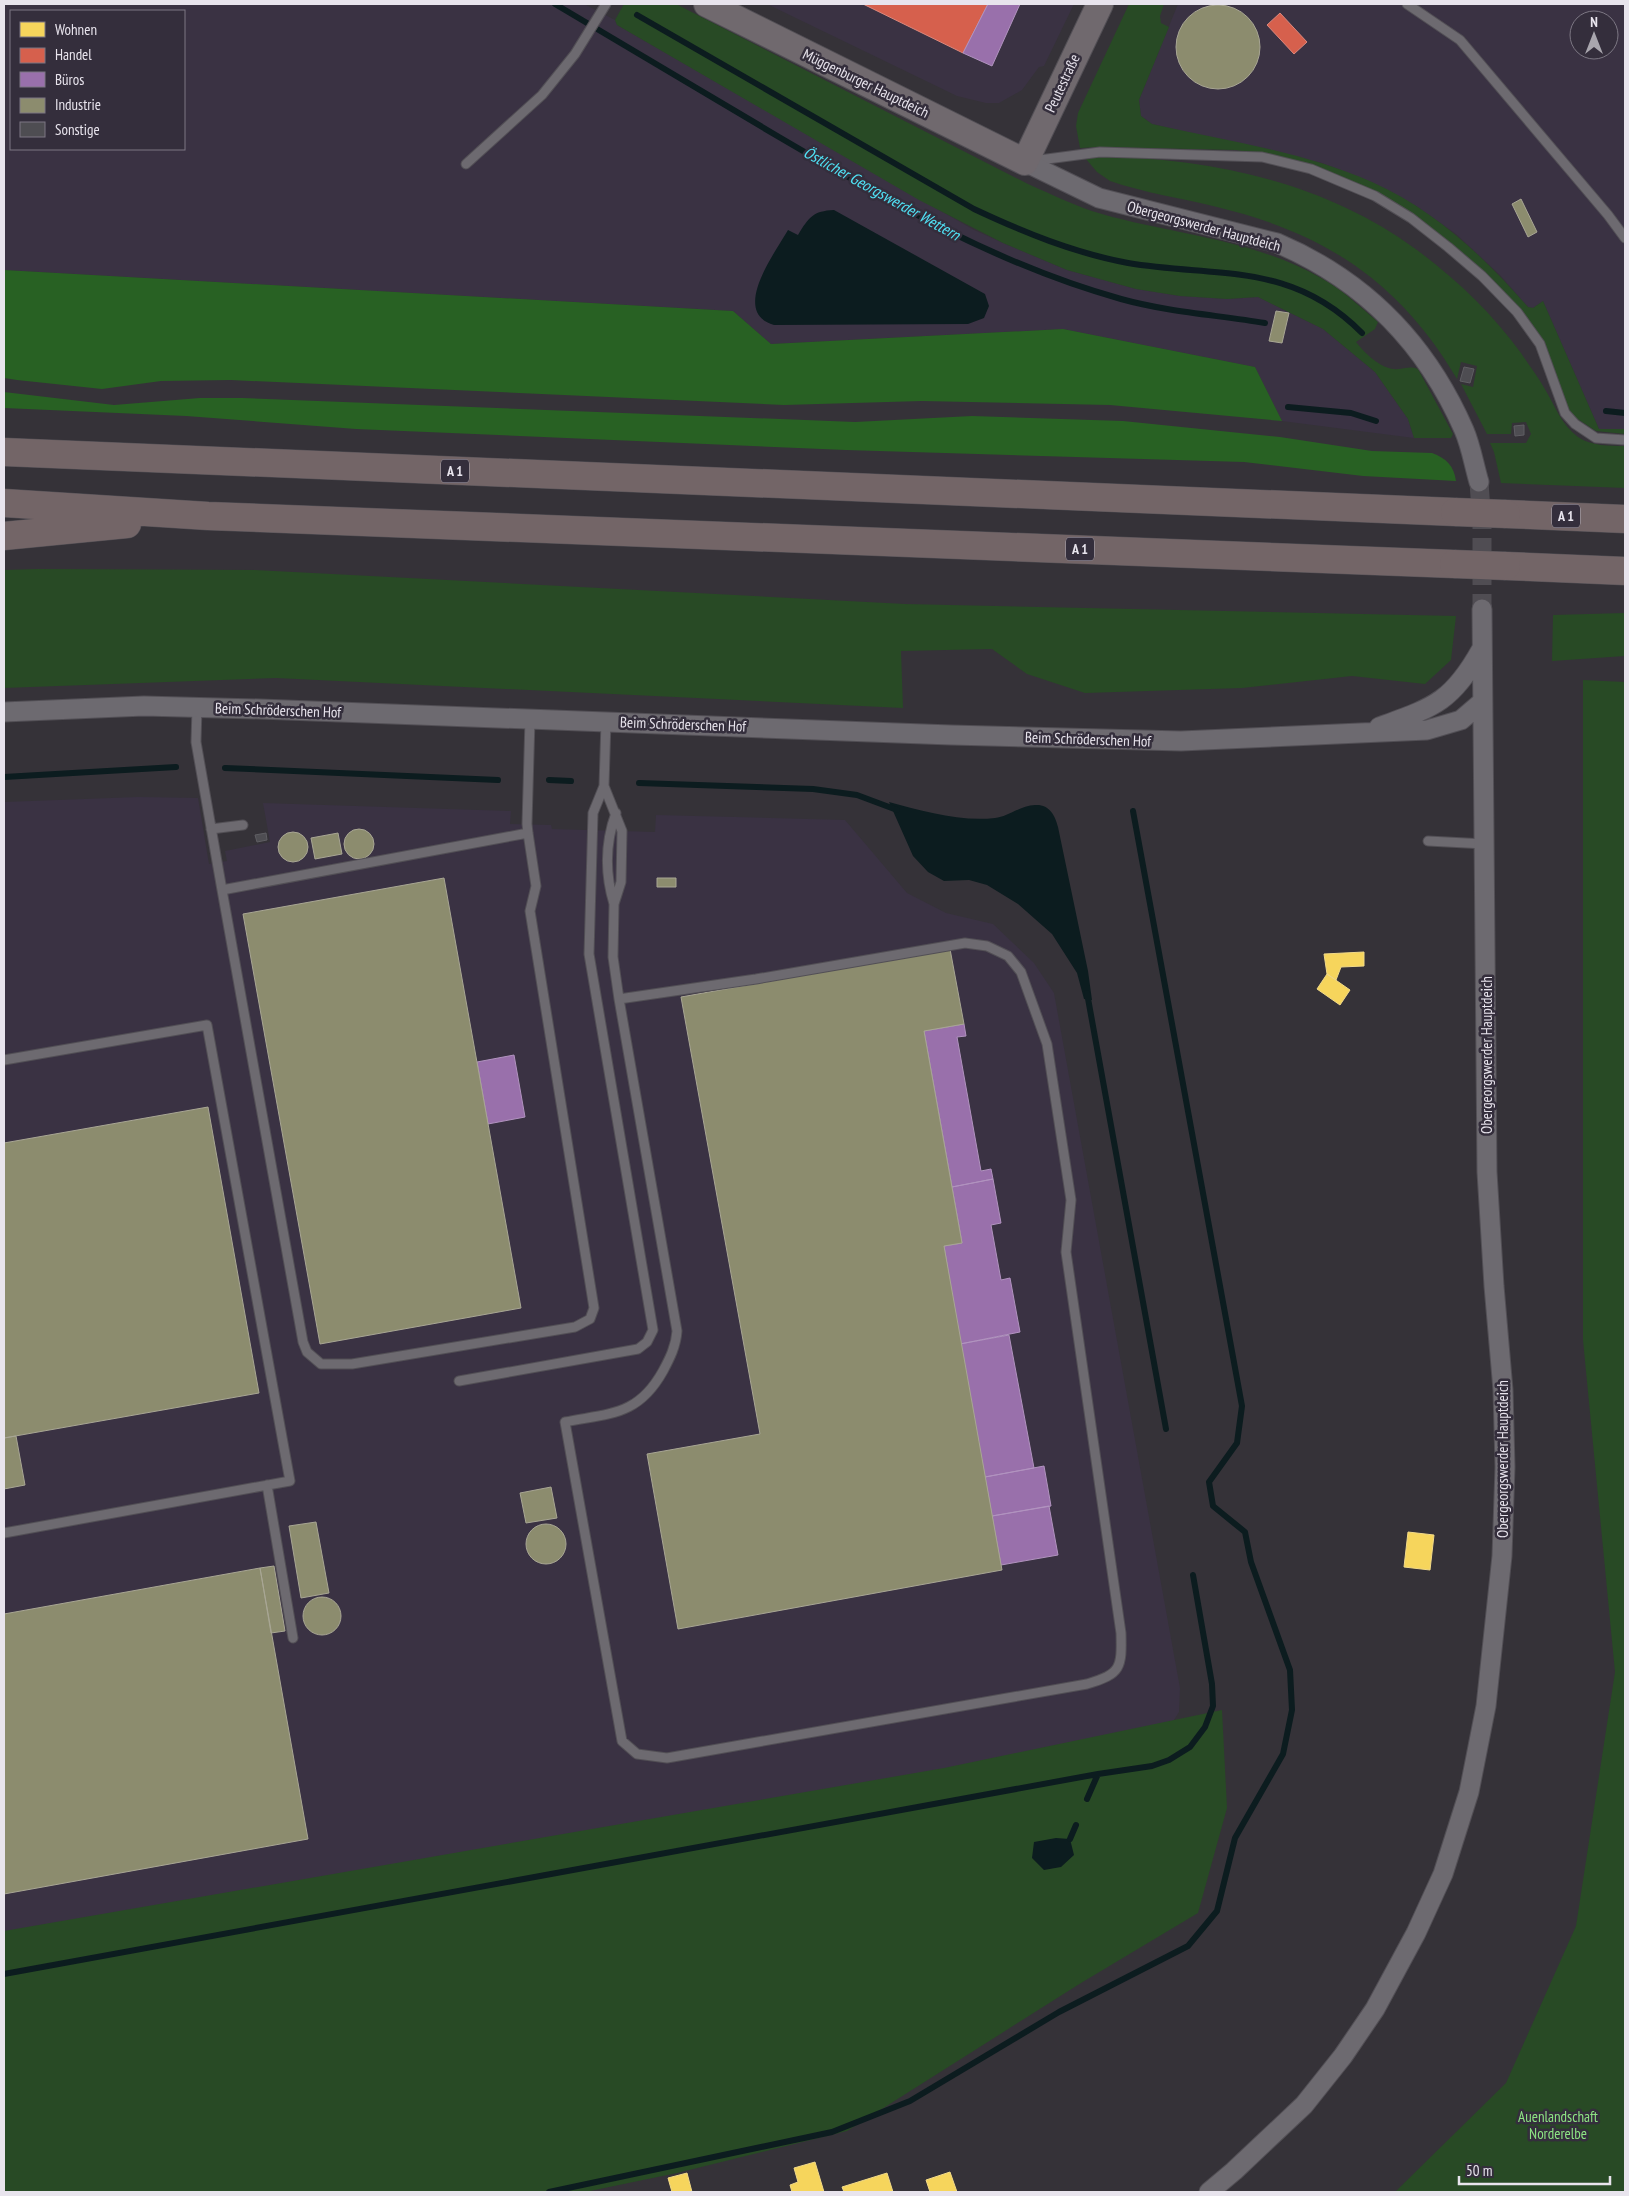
<svg xmlns="http://www.w3.org/2000/svg" width="1629" height="2196" font-family="'PT Sans Narrow',sans-serif">
<style>
.built{fill:#3a3243;fill-rule:evenodd}
.green{fill:#284a25}
.forest{fill:#286123}
.water{fill:#0c1c1f}
.homes{fill:#f6d55c;stroke:#f2da88}
.shops{fill:#d6604d;stroke:#db887d}
.offices{fill:#9970ab;stroke:#b193bf}
.industry{fill:#8c8c6e;stroke:#a8a694}
.lines{fill:none;stroke-linecap:round;stroke-linejoin:round}
.stream{stroke:#0c1c1f;stroke-width:6}
.building{fill:#4e4d52;stroke:#5f5e63}
.street-tunnel{stroke:#504d53;stroke-width:19;stroke-dasharray:19 9;stroke-linecap:butt}
.lane-casing{stroke:#524f55;stroke-width:11}
.street-casing{stroke:#524f55;stroke-width:21}
.secondary-casing{stroke:#524f55;stroke-width:28}
.highway-casing{stroke:#524f55;stroke-width:29}
.lane{stroke:#6d6a70;stroke-width:9}
.street{stroke:#6d6a70;stroke-width:19}
.secondary{stroke:#70696e;stroke-width:26}
.highway{stroke:#736567;stroke-width:28}
.highway-bridge-casing{stroke:#524f55;stroke-width:29;stroke-linecap:butt}
.highway-bridge{stroke:#736567;stroke-width:28}
.labels{text-anchor:middle;dominant-baseline:central;stroke-width:5;stroke-linejoin:round;paint-order:stroke}
.shield{fill:#342e3c;stroke:#b2adb8;stroke-width:1}
.shield-label{font-size:14px;font-weight:bold;fill:#e8e4ed}
.street-label{font-size:15px;fill:#e8e4ed;stroke:#342e3c}
.park-label{font-size:15px;fill:#8de483;stroke:#342e3c}
.water-label{font-size:16px;font-style:italic;fill:#50e2f5;stroke:#342e3c}
</style>
<rect width="100%" height="100%" fill="#353238"/>
<path class="built" d="M4 4H584L615 20 617 25 974 230 1003 243 1067 270 1136 289 1180 296 1227 299 1258 297 1323 329 1375 372 1408 419 1414 438 1282 421 1255 367 1063 329 771 344 733 311 4 270ZM11 11H184V149H11Z
M767 4H1074L1044 66 1039 67 1022 90 999 103H986L957 96Z
M1178 4H1625V429H1599L1543 301 1533 308 1528 307 1500 275 1456 234 1416 206 1373 183 1322 163 1152 124 1141 116 1139 100ZM1579 20H1609V50H1579Z
M138 797 198 798 209 864 227 861 225 851 270 842 263 803 511 811 510 824 551 825 552 829 655 832 656 815 845 820 907 893 946 913 993 924 1034 963 1054 993 1180 1688 1179 1712 1172 1723 1162 1732 4 1940V802Z"/>
<path class="green" d="M624 4H676L1028 184C1053 195 1077 207 1102 214 1175 235 1254 239 1321 278 1342 289 1360 307 1378 322L1375 329 1356 342C1365 353 1382 371 1399 369 1407 368 1410 366 1418 369L1453 434 1451 438H1414L1408 419 1375 372 1323 329 1258 297 1227 299 1180 296 1136 289 1067 270 1003 243 919 200 617 25 615 20Z
M1129 4H1164L1160 16 1161 23 1169 27 1139 100 1141 116 1152 124C1226 141 1303 151 1372 182 1435 210 1484 257 1528 307L1533 308 1543 301 1599 429H1625V434L1596 431 1576 418 1568 409 1545 344 1536 331 1511 302 1393 203 1276 157 1236 150 1099 147 1080 148 1076 126 1078 113Z
M1100 156C1212 159 1325 182 1417 250 1456 279 1492 313 1521 353 1529 365 1539 378 1546 391 1556 408 1561 424 1578 437 1591 446 1610 446 1625 446V488L1501 483 1494 452 1490 443H1526L1531 434 1526 422 1512 423 1511 434H1487L1461 384 1473 387 1477 366 1461 362 1457 379C1400 282 1325 233 1217 207 1181 198 1145 193 1110 181L1097 172 1086 159Z
M38 569 255 570 905 604 1456 616 1451 660 1425 684 1352 676 1242 688 1085 693 1027 674 992 649 901 651 903 708 276 678 4 688V570Z
M1625 613V656L1552 661 1553 615Z
M1583 680 1625 682V2192H1395L1506 2083 1576 1926 1615 1672 1583 1340Z
M1222 1710 1227 1808 1198 1913 1081 1983 847 2131 677 2173 585 2192H4V1931L944 1768Z"/>
<path class="forest" d="M4 270 733 311 771 344 1063 329 1255 367 1282 421 1110 405 922 401 784 405 231 380 161 381 102 389 17 380 4 378Z
M4 392 114 405 200 398H242L855 422 972 416 1123 421 1280 437 1372 451 1432 453C1446 458 1454 466 1456 481L1363 476 1244 462 846 450 356 429 186 416 4 408Z"/>
<path class="water" d="M834 210 985 294 989 306 984 318 968 324 774 325C730 312 775 253 788 230L798 235C809 217 813 211 834 210Z
M889 802C923 811 960 822 995 818 1008 817 1021 805 1035 805 1049 804 1055 815 1058 827L1088 971 1092 1000 1084 999 1077 973 1052 934 1018 904 987 885 969 880 944 881 928 872 913 856Z
M1056 1838 1070 1839 1074 1855 1061 1867 1044 1870 1032 1858 1034 1842Z"/>
<path class="homes" d="M1364 952V966L1341 967 1336 980 1327 974 1324 954Z
M1327 974 1350 990 1340 1005 1317 989Z
M1408 1532 1434 1535 1430 1570 1404 1567Z
M815 2162 824 2192H792L790 2185 798 2182 794 2168Z
M950 2172 957 2192H930L926 2180Z
M687 2173 692 2192H672L668 2178Z
M887 2173 893 2192H844L842 2187Z"/>
<path class="shops" d="M863 4H988L963 53Z
M1280 13 1307 42 1294 54 1267 25Z"/>
<path class="offices" d="M988 4H1020L992 66 963 53Z
M964 1024 966 1036 957 1037 981 1171 991 1169 993 1179 952 1187 924 1031Z
M514 1055 525 1117 488 1124 477 1062Z
M993 1179 1001 1223 991 1225 1001 1280 1010 1278 1020 1332 960 1344 944 1246 962 1243 952 1187Z
M1009 1335 1034 1468 985 1477 960 1344Z
M1044 1466 1051 1506 992 1516 985 1477Z
M1049 1506 1058 1555 1001 1565 992 1516Z"/>
<path class="industry" d="M1176 47a42 42 0 1 1 84 0a42 42 0 1 1-84 0Z
M1521 199 1537 232 1528 237 1512 204Z
M1276 311 1289 313 1282 343 1269 341Z
M344 844a15 15 0 1 1 30 0a15 15 0 1 1-30 0Z
M278 847a15 15 0 1 1 30 0a15 15 0 1 1-30 0Z
M338 833 342 854 315 859 311 838Z
M444 878 521 1308 320 1344 243 914Z
M657 878H676V887H657Z
M950 949 964 1024 924 1031 962 1243 944 1246 1002 1570 678 1629 647 1454 760 1434 681 997Z
M208 1107 259 1393 4 1438V1143Z
M16 1436 25 1485 4 1489V1438Z
M551 1487 557 1518 526 1523 520 1493Z
M316 1522 329 1593 301 1598 289 1526Z
M526 1544a20 20 0 1 1 40 0a20 20 0 1 1-40 0Z
M274 1566 285 1631 271 1633 260 1568Z
M260 1568 308 1839 4 1894V1614Z
M303 1616a19 19 0 1 1 38 0a19 19 0 1 1-38 0Z"/>
<g class="lines">
<path class="stream" d="M555 4C630 48 704 93 779 137 888 201 998 265 1121 299 1168 312 1217 315 1265 323
M637 15 974 209C1023 232 1074 253 1128 263 1218 278 1291 261 1362 333
M1288 407 1351 413 1376 421
M1606 411 1625 413
M225 768 498 780
M4 777 176 767
M549 780 571 781
M639 783 813 789 857 795 897 810
M1087 993 1166 1429
M1087 1799 1098 1774
M1070 1839 1076 1825
M4 1974 1098 1774 1152 1766 1169 1760 1190 1747 1205 1727 1213 1706 1212 1684 1193 1575
M549 2192 832 2132 910 2101 1059 2012 1188 1946 1217 1911 1235 1838 1283 1754 1292 1710 1290 1670 1251 1562 1245 1532 1213 1506 1209 1482 1237 1443 1242 1406 1133 811"/>
</g>
<path class="building" d="M1464 367 1474 369 1470 383 1460 381Z
M1524 425V435L1515 436 1514 426Z
M266 833 267 840 257 842 255 835Z"/>
<g class="lines">
<path class="street-tunnel" d="M1479 482 1482 525V609"/>
<g class="lane-casing">
<path id="lane" d="M1407 4 1460 40 1608 215 1625 238
M1032 161 1100 152 1262 157 1311 169 1375 196 1411 218 1448 247 1482 276 1517 312 1540 344 1565 413 1575 424 1596 438 1625 440
M466 164 542 95 575 54 606 4
M197 707 196 742 222 890
M604 786 622 831 621 882 614 904 613 957 619 999 677 1331C676 1346 670 1358 663 1371 638 1416 610 1413 565 1422L622 1741 637 1754 667 1758 1087 1684C1121 1674 1122 1668 1121 1633L1066 1252 1071 1200 1047 1044 1021 972 1008 956 987 946 965 943 756 979 619 999
M211 829 243 825
M528 833 222 890 303 1342 307 1352 321 1364H352L575 1327 590 1319 594 1308 530 911 536 886 528 833 527 824 530 719
M1428 841 1485 844
M614 904C605 874 605 843 616 813
M4 1060 207 1025 290 1481 4 1533
M459 1381 638 1349 647 1342 653 1330 589 954 593 813 604 786 606 721
M267 1485 293 1638"/>
</g>
<g class="street-casing">
<path id="street" d="M1025 162 1099 198 1277 243C1364 280 1426 343 1464 430 1471 446 1474 465 1479 482
M4 712 144 706 260 709 951 735 1181 741 1427 730 1461 720 1482 702
M1379 727C1434 707 1452 702 1481 650
M1209 2192 1234 2171 1304 2105 1343 2056 1375 2009 1416 1933 1443 1874 1469 1792 1486 1706 1502 1556 1505 1467 1503 1390 1494 1286 1487 1172 1482 609"/>
</g>
<g class="secondary-casing">
<path id="secondary" d="M707 4 1025 162 1100 4"/>
</g>
<g class="highway-casing">
<path id="highway" d="M4 452 1455 512
M4 503 208 516 1454 564
M1506 514 1625 519
M4 536 127 524
M1506 566 1625 571"/>
</g>
<use href="#lane" class="lane"/>
<use href="#street" class="street"/>
<use href="#secondary" class="secondary"/>
<use href="#highway" class="highway"/>
<g class="highway-bridge-casing">
<path id="highway-bridge" d="M1455 512 1506 514
M1454 564 1506 566"/>
</g>
<use href="#highway-bridge" class="highway-bridge"/>
</g>
<g class="labels">
<g class="shield">
<rect x="441" y="459.5" width="28" height="23" rx="4"/>
<rect x="1552" y="504.5" width="28" height="23" rx="4"/>
<rect x="1066" y="537.5" width="28" height="23" rx="4"/>
</g>
<g class="shield-label">
<text x="455" y="471">A 1</text>
<text x="1566" y="516">A 1</text>
<text x="1080" y="549">A 1</text>
</g>
<g class="street-label">
<text transform="translate(866 83) rotate(26)">Müggenburger Hauptdeich</text>
<text transform="translate(1062 83) rotate(-65)">Peutestraße</text>
<text transform="translate(1204 226) rotate(15)">Obergeorgswerder Hauptdeich</text>
<text transform="translate(278 710) rotate(2)">Beim Schröderschen Hof</text>
<text transform="translate(683 724) rotate(2)">Beim Schröderschen Hof</text>
<text transform="translate(1088 739) rotate(2)">Beim Schröderschen Hof</text>
<text transform="translate(1486 1055) rotate(-90)">Obergeorgswerder Hauptdeich</text>
<text transform="translate(1502 1459) rotate(-90)">Obergeorgswerder Hauptdeich</text>
</g>
<g class="park-label">
<text x="1558" y="2116">Auenlandschaft<tspan x="1558" dy="17">Norderelbe</tspan></text>
</g>
<g class="water-label">
<text transform="translate(882 193) rotate(29)">Östlicher Georgswerder Wettern</text>
</g>
</g>
<rect width="1629" height="2196" fill="none" stroke="#e8e4ed" stroke-width="10"/>
<rect x="10" y="10" width="175" height="140" fill="#342e3c" stroke="#7c7783"/>
<rect x="20" y="22" width="25" height="15" fill="#f6d55c" stroke="#7c7783"/>
<text x="55" y="35" font-size="15" fill="#e8e4ed">Wohnen</text>
<rect x="20" y="48" width="25" height="15" fill="#d6604d" stroke="#7c7783"/>
<text x="55" y="60" font-size="15" fill="#e8e4ed">Handel</text>
<rect x="20" y="72" width="25" height="15" fill="#9970ab" stroke="#7c7783"/>
<text x="55" y="85" font-size="15" fill="#e8e4ed">Büros</text>
<rect x="20" y="98" width="25" height="15" fill="#8c8c6e" stroke="#7c7783"/>
<text x="55" y="110" font-size="15" fill="#e8e4ed">Industrie</text>
<rect x="20" y="122" width="25" height="15" fill="#4e4d52" stroke="#7c7783"/>
<text x="55" y="135" font-size="15" fill="#e8e4ed">Sonstige</text>
<g transform="translate(1594 35)"><circle r="24" fill="#342e3c" stroke="#7c7783"/>
<path d="M0-4L9 19L0 12L-9 19Z" fill="#a9a6ae"/>
<text y="-8" font-size="14" font-weight="bold" text-anchor="middle" fill="#e8e4ed">N</text>
</g>
<path d="M1459 2176v8h151v-8" fill="none" stroke="#e8e4ed" stroke-width="2.5"/>
<text x="1466" y="2176" font-size="15" fill="#e8e4ed" stroke="#342e3c" stroke-width="4" paint-order="stroke">50 m</text>
</svg>
